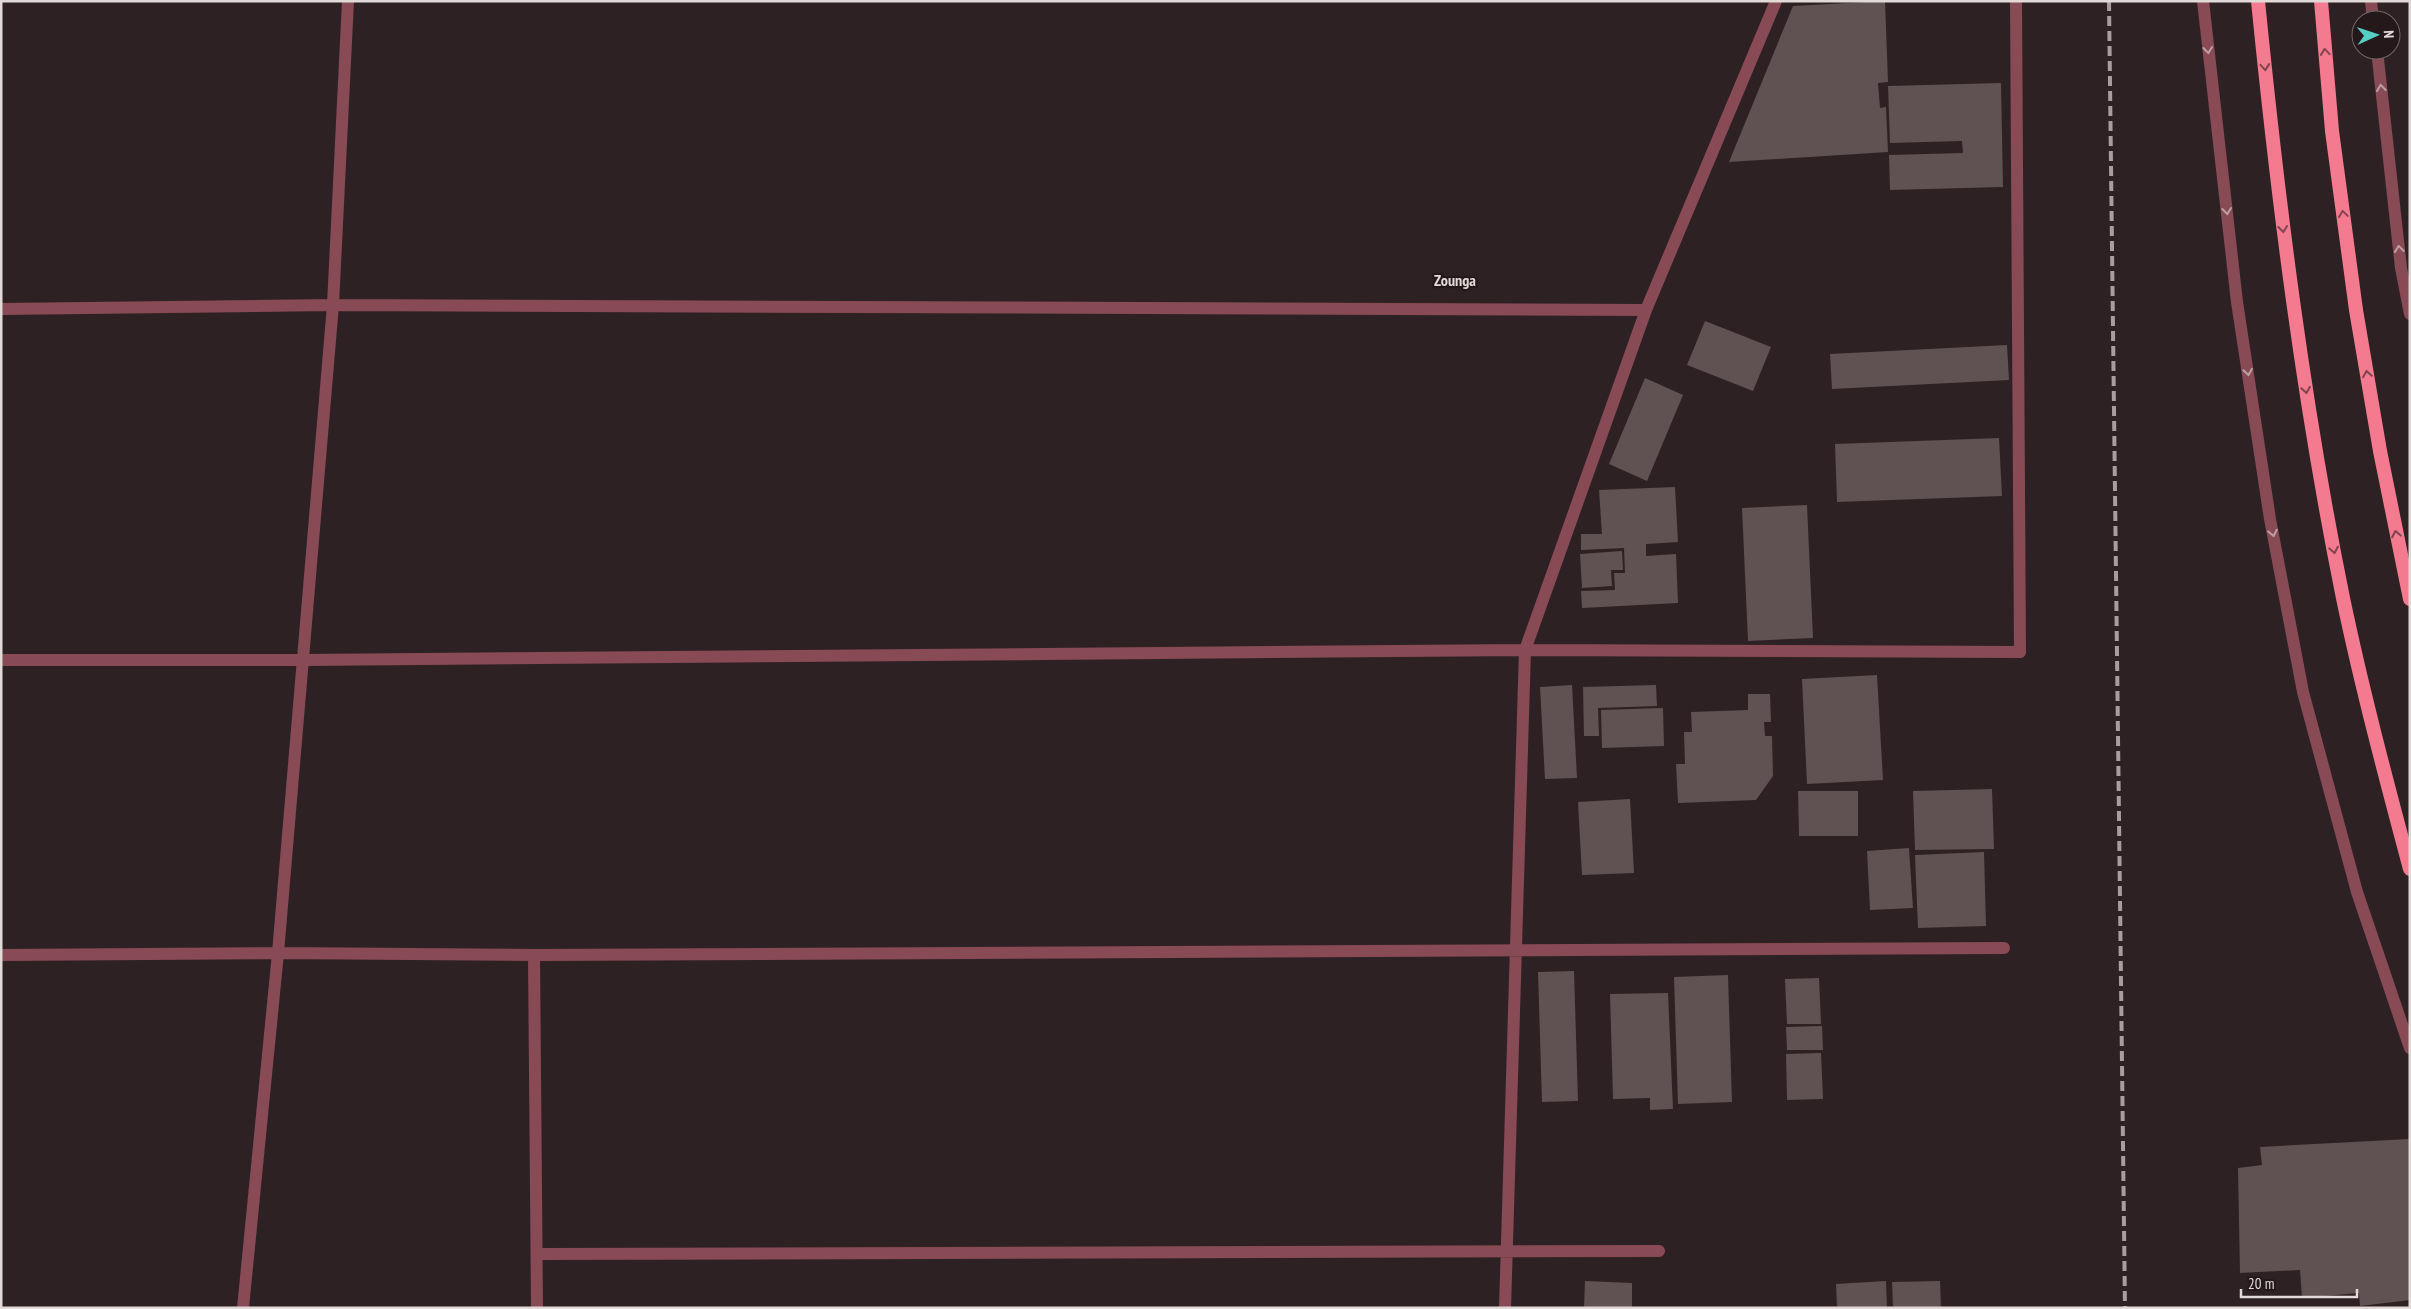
<svg xmlns="http://www.w3.org/2000/svg" width="2411" height="1309" font-family="'PT Sans Narrow',sans-serif">
<style>
.building{fill:#605153}
.lines{fill:none;stroke-linecap:round;stroke-linejoin:round}
.service{stroke:#884b55;stroke-width:12}
.minor{stroke:#884b55;stroke-width:12}
.trunk{stroke:#f47a8f;stroke-width:14}
.rail{stroke:#a89e9e;stroke-width:4;stroke-dasharray:10 5;stroke-linecap:butt}
.oneway{stroke:#bea0a4}
.oneway2{stroke:#82444f}
.labels{text-anchor:middle;dominant-baseline:central;stroke-width:4.5;stroke-linejoin:round;paint-order:stroke}
.quarter-label{font-size:16px;font-weight:bold;fill:#e2d9d9;stroke:#25181a}
</style>
<rect width="100%" height="100%" fill="#2e2123"/>
<path class="building" d="M1885 1 1888 82 1878 83 1880 108 1886 107 1888 152 1729 162 1793 6Z
M2001 83 2003 187 1890 190 1889 155 1963 153 1962 141 1890 143 1888 86Z
M1705 321 1771 347 1753 391 1687 365Z
M2007 345 2009 380 1832 389 1830 354Z
M1645 378 1683 395 1647 481 1609 464Z
M1999 438 2002 496 1837 502 1835 444Z
M1675 487 1678 542 1646 544V556L1676 554 1678 603 1582 608 1581 591 1615 590 1614 573H1625L1624 548 1581 550V534H1602L1599 490Z
M1807 505 1813 638 1748 641 1742 508Z
M1622 551 1623 570H1611L1612 586 1582 588 1580 554Z
M1877 675 1883 780 1807 784 1802 679Z
M1572 685 1577 778 1545 779 1540 687Z
M1656 685 1657 706 1598 708 1599 736H1584L1583 687Z
M1748 694H1770L1771 722H1764L1765 736H1772L1773 776 1756 800 1678 803 1676 764H1685L1684 732H1692L1691 712 1748 710Z
M1663 708 1664 746 1602 748 1601 710Z
M1992 789 1994 849 1915 850 1913 791Z
M1798 791H1858V836H1799Z
M1630 799 1634 873 1582 875 1578 802Z
M1909 848 1913 908 1870 910 1867 851Z
M1984 852 1986 926 1918 928 1915 855Z
M1574 971 1578 1101 1542 1102 1538 972Z
M1728 975 1732 1102 1678 1104 1674 977Z
M1819 978 1821 1024H1787L1785 979Z
M1668 993 1673 1109 1650 1110V1098L1613 1099 1610 994Z
M1822 1026 1823 1050H1787L1786 1027Z
M1821 1053 1823 1099 1787 1100 1786 1054Z
M2409 1139 2410 1300 2360 1306 2359 1293 2302 1298 2300 1270 2240 1273 2238 1168 2262 1165 2260 1147Z
M1585 1281 1632 1283V1308H1584Z
M1886 1281 1887 1308H1837L1836 1284Z
M1940 1281 1941 1308H1893L1892 1282Z"/>
<g class="lines">
<path class="service" d="M2016 1 2020 652"/>
<path class="minor" d="M2203 1 2237 302 2270 519 2303 692 2357 892 2410 1048
M2371 1 2373 20
M2377 50 2401 268 2410 314
M1 309 333 305 1646 310
M1 660H303L1525 650 2020 652
M1 955 278 953 534 955 2004 948
M534 955 537 1308
M537 1254 1659 1251
M243 1308 278 953 333 305 348 1
M1505 1308 1525 650 1646 310 1776 1"/>
<path class="trunk" d="M2258 1C2278 201 2303 401 2343 598 2362 689 2386 779 2410 869
M2321 1 2332 131 2356 310 2380 451 2410 599"/>
<path class="rail" d="M2109 1 2125 1308"/>
</g>
<defs><path id="oneway-chevron" d="M-2-3.5L2.5 0L-2 3.5" fill="none" stroke-width="1.6" stroke-linecap="round" stroke-linejoin="round" transform="scale(1.25)"/></defs>
<g class="oneway">
<use href="#oneway-chevron" transform="translate(2208 50) rotate(83)"/>
<use href="#oneway-chevron" transform="translate(2381 88) rotate(-97)"/>
<use href="#oneway-chevron" transform="translate(2227 211) rotate(83)"/>
<use href="#oneway-chevron" transform="translate(2399 249) rotate(-96)"/>
<use href="#oneway-chevron" transform="translate(2248 372) rotate(81)"/>
<use href="#oneway-chevron" transform="translate(2273 533) rotate(79)"/>
</g>
<g class="oneway2">
<use href="#oneway-chevron" transform="translate(2325 52) rotate(-95)"/>
<use href="#oneway-chevron" transform="translate(2265 67) rotate(85)"/>
<use href="#oneway-chevron" transform="translate(2343 214) rotate(-98)"/>
<use href="#oneway-chevron" transform="translate(2283 229) rotate(83)"/>
<use href="#oneway-chevron" transform="translate(2367 374) rotate(-99)"/>
<use href="#oneway-chevron" transform="translate(2306 390) rotate(81)"/>
<use href="#oneway-chevron" transform="translate(2396 534) rotate(-101)"/>
<use href="#oneway-chevron" transform="translate(2334 550) rotate(79)"/>
</g>
<g class="labels">
<g class="quarter-label">
<text x="1455" y="280">Zounga</text>
</g>
</g>
<rect width="2411" height="1309" fill="none" stroke="#e2d9d9" stroke-width="5"/>
<g transform="translate(2376 35) rotate(87)"><circle r="24" fill="#25181a" stroke="#716566"/>
<path d="M0-4L9 19L0 12L-9 19Z" fill="#56cec4"/>
<text y="-8" font-size="14" font-weight="bold" text-anchor="middle" fill="#e2d9d9">N</text>
</g>
<path d="M2241 1289v8h116v-8" fill="none" stroke="#e2d9d9" stroke-width="2.5"/>
<text x="2248" y="1289" font-size="15" fill="#e2d9d9" stroke="#25181a" stroke-width="4" paint-order="stroke">20 m</text>
</svg>
